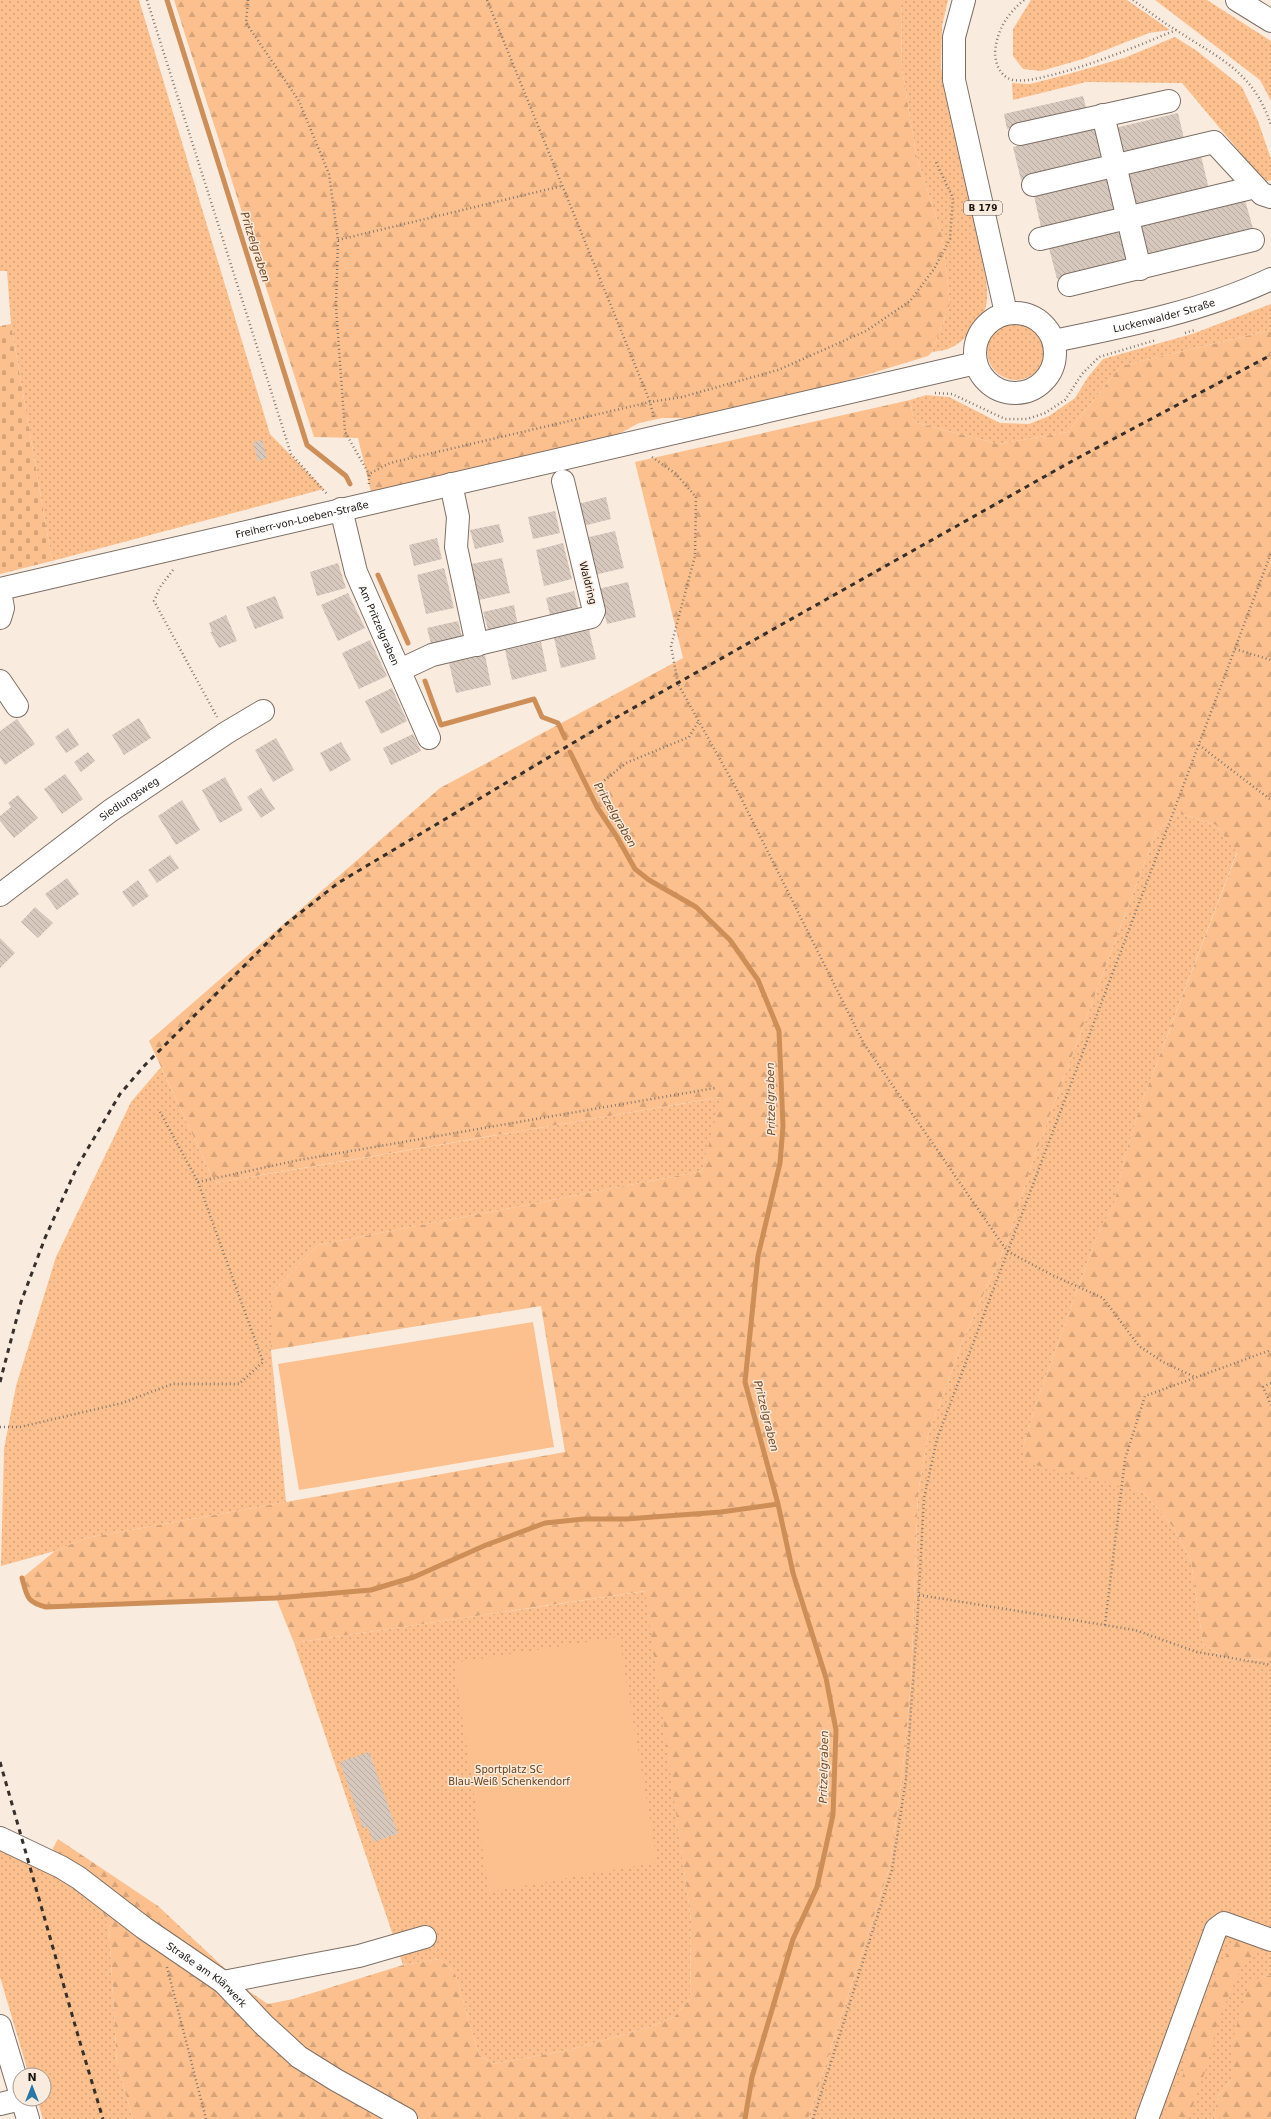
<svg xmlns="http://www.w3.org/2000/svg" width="1271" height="2119" font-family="'DejaVu Sans',sans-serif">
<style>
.grass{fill:url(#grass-dots)}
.forest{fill:url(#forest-firs)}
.cemetery{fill:url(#cemetery-stones)}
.garden{fill:#fcc08e}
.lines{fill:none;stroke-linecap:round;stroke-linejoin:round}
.stream{stroke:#cd8e58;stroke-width:5}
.building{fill:url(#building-back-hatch)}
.minor-casing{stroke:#7d6f65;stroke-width:24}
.major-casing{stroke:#7d6f65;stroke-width:24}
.path{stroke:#827870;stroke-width:2.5;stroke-dasharray:1 3;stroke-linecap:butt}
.minor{stroke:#fff;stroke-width:22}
.major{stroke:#fff;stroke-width:22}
.rail{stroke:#362f2a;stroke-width:3;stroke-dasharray:5 5;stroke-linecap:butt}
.labels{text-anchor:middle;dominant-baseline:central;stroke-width:3;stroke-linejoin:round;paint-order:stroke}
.shield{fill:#faebdf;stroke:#5e554f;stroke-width:1}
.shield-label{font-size:9px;font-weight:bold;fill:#1b1511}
.street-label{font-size:10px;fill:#1b1511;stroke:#faebdf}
.park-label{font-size:10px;fill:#6b4117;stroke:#faebdf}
.water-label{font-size:11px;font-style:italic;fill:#72471e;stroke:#faebdf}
</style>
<defs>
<pattern id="grass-dots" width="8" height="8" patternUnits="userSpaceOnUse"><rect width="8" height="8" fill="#fcc08e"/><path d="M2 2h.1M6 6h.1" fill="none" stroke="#d7a479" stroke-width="1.8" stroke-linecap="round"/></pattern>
<pattern id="forest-firs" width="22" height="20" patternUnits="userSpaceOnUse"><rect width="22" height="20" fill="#fcc08e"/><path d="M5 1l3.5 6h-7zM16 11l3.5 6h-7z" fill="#d7a479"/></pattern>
<pattern id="cemetery-stones" width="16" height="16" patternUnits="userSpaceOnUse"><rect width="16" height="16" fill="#fcc08e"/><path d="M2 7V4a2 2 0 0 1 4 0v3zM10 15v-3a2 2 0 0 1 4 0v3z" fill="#d7a479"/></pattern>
<pattern id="building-back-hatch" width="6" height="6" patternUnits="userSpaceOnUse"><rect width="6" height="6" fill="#d7c8bd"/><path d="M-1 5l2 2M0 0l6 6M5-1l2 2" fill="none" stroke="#b8aba1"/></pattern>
</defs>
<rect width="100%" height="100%" fill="#faebdf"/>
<path class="grass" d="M0 0H139L270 434 324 489 52 561 11 324 7 271H0Z
M901 0H948L942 26 941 68 986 278C987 287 988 297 986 306 981 322 965 342 950 348 944 351 937 351 932 352L950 304 942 236 916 154 902 69Z
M1031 0H1127L1170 30 1149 33 1083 59 1041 71 1023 69 1013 56V29Z
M1155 0H1207L1271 41V101L1260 80Z
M1175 37 1197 51 1242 87 1258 121 1271 159V180L1265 182 1182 83 1086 82 1013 100 1012 83 1030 84 1065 75 1124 58Z
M1271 304V330L1121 366 1068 432 998 444 914 422 910 400 926 395 949 397 1000 423 1029 424 1049 416 1075 398 1088 377 1103 359 1192 334Z
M987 351a29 29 0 1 1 58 0a29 29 0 1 1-58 0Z
M1178 813 1216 825 1237 852 1140 1107 1126 1153 1114 1205 1097 1236 1038 1398 1023 1448 1106 1482 1143 1492 1173 1527 1191 1561 1203 1644 1227 1660 1271 1659V1975L1261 1977 1232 2042V2079L1218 2096 1214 2119H808L889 1869 902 1778 911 1682 918 1493 928 1435 963 1340 1006 1244 1036 1152 1156 832Z
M161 1067 215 1183 722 1097 702 1171 318 1245 271 1293V1350L286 1502 86 1538 55 1551 1 1566 4 1449 16 1386 56 1257 131 1102Z
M646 1591 691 1920 690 1999 674 2017 650 2027 569 2050 493 2064 479 2055 455 1973 440 1959 403 1965 294 1643Z
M0 1848 74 1887 100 1906 109 1927 117 2064 133 2119H43L37 2099H44V2075H29L0 1977Z"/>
<path class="forest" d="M174 0H901L902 69 916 154 942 236 950 304 932 352 928 356 823 388 693 418H662L639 423 617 435 371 492 358 438 314 437Z
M1271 330V1659L1227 1660 1203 1644 1191 1561 1173 1527 1143 1492 1027 1463 1023 1448 1038 1398 1097 1236 1114 1204 1126 1153 1140 1107 1237 853 1216 825 1178 813 1156 832 1036 1152 1006 1244 963 1340 928 1435 918 1493 911 1682 902 1778 889 1869 808 2119H133L117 2064 109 1927 100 1906 56 1876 53 1848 58 1839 158 1906 250 1992 268 2004 293 1999 403 1965 440 1959 455 1973 479 2055 493 2064 569 2050 650 2027 674 2017 690 1999 691 1920 645 1591 294 1643 276 1598 46 1607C26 1602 27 1596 22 1578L55 1551 86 1538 565 1452 541 1306 271 1350V1293L318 1245 702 1171 721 1097 215 1183 149 1041 440 788 683 658 635 462 910 400 914 422 998 444 1068 432 1121 366Z
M1237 1939 1263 1949 1242 1966 1218 2020 1207 2066 1188 2119H1163L1171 2095 1183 2075 1188 2043 1217 1970Z
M1271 1975V2119H1214L1218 2096 1232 2079V2042L1249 1984 1261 1977Z"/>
<path class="cemetery" d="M11 324 52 561 0 574V326Z"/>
<path class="garden" d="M533 1322 554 1447 299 1490 278 1364Z
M619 1637 657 1862 489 1892 454 1663Z"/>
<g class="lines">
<path class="stream" d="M167 0 307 445 346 476 350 484
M378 575 408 643
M425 681 441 725 534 699 542 717 558 723 565 738
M570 752 597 807 617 837 635 869 649 880 696 907 730 940 758 980 779 1031 783 1126 780 1163 758 1256 745 1382 778 1504 793 1573 826 1678 836 1730 833 1815 817 1887 793 1939 752 2077 745 2119
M22 1578C27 1596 26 1602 46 1607L276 1598 371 1590 414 1577 486 1545 545 1523 584 1519H626L721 1512 778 1504"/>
</g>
<path class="building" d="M1083 96 1087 111 1007 129 1004 114Z
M1178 113 1185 143 1122 157 1115 128Z
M1098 128 1105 160 1021 180 1013 147Z
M1201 156 1209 189 1134 207 1126 174Z
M1110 179 1117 210 1041 227 1034 196Z
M1245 200 1254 232 1146 259 1138 226Z
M1121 230 1129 262 1057 279 1049 248Z
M262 440 267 458 258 461 253 442Z
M606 497 611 519 583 526 578 504Z
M555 511 560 533 533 539 528 517Z
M499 524 504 542 475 549 470 530Z
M615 531 624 568 594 575 585 538Z
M437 538 442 559 414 566 409 545Z
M563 543 572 579 544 586 536 550Z
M502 558 510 593 479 600 471 564Z
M338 563 346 588 317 596 310 572Z
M444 568 454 608 426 614 417 575Z
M628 582 636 617 607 624 598 589Z
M574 591 579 612 551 619 546 598Z
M348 593 365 628 338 641 321 605Z
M275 596 284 618 255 629 246 607Z
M514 605 518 626 489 633 483 612Z
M226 615 237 641 219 648 210 632H212L209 623Z
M458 621 463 641 432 648 427 628Z
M589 630 596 659 561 668 554 638Z
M370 640 387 676 359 689 342 653Z
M541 642 547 671 512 680 505 650Z
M485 655 491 685 456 693 449 663Z
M392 688 407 721 381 734 365 701Z
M139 718 151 738 124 755 112 735Z
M17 719 35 744 5 765 0 758V731Z
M68 728 79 745 66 753 55 737Z
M413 734 421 751 391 765 383 748Z
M276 738 294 770 273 782 255 750Z
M341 742 351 760 330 772 320 753Z
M88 752 95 761 81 772 74 762Z
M65 774 83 799 62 814 44 789Z
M225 777 243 810 220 823 202 790Z
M261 788 275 809 261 818 247 797Z
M18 795 38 818 14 838 0 821V816L11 807 8 803Z
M182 800 200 830 176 845 158 816Z
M170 855 179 868 157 883 148 870Z
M67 878 79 894 57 910 45 894Z
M138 880 149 896 133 907 122 892Z
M35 907 53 923 38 938 21 922Z
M0 938 15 953 0 968Z
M369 1752 398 1834 373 1842 368 1827 363 1828 340 1762Z"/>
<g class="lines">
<g class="minor-casing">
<g id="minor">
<path d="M1103 115 1140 269"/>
<path d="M1020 134 1169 101"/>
<path d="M1033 185 1214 142 1262 194 1271 197"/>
<path d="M1040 239 1255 187"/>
<path d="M1069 285 1253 240"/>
<path d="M451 484 458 517 456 547 477 645"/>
<path id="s1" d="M341 509 356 572 429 738"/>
<path d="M0 591 3 608 0 618"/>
<path d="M400 670 432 655 591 617 594 611 563 481"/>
<path d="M0 681 17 706"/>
<path id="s2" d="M0 895 110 811 226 733 263 711"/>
<path id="s3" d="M0 1838 61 1867 79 1878 144 1928 223 1982 264 2025 299 2057 336 2080 406 2119"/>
<path d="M223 1982 359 1956 425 1937"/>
<path d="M0 2026 20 2092"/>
<path d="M22 2099 28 2119"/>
<path d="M0 2104 21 2099"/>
<path d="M1147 2119 1216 1929 1224 1923 1271 1940"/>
</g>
</g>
<g class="major-casing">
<g id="major">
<path d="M964 0 954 37V80L1006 313"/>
<path d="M1237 0 1271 21"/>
<circle cx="1015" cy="353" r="40"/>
<path id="s4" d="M1054 341C1127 326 1203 311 1271 279"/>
<path id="s5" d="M0 589 976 363"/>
</g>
</g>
<path class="path" d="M147 0 291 454 327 494
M248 0 246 23 299 101 329 174 338 240 336 307 345 432 369 474
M487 0 650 402 654 418
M1024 0C1007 14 997 30 995 52 995 63 1000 77 1013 80 1026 82 1039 78 1052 75 1095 64 1135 47 1176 30
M1133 0C1147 10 1161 21 1176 30 1220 59 1253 71 1271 125
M338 240 562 186
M1185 333 1195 330
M935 393 952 394 1005 419H1027L1045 413 1065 400 1082 374 1099 357 1156 340
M652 457 676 474 696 497 695 556 671 646 678 684 736 788 864 1044 1007 1251 1052 1275 1103 1298 1139 1346 1163 1362 1195 1377
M369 484V474L390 463 650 402 682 397 778 370 866 331 910 301 934 269 950 239 953 198 935 160
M173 570 160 587 154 601 217 717
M1235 649 1271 660
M1199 745 1271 800
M595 788 626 763 689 737 698 722
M198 1182 299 1160 715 1088
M1271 1383 1263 1387 1271 1405
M0 1427H20L122 1403 172 1384H239L263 1362 198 1182 159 1110
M919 1595 1135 1630 1197 1652 1271 1665
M1105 1625 1125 1459 1145 1396 1271 1350
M167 1967 206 2119
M813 2119 892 1870 906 1779 917 1626 924 1498 937 1439 1271 553"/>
<use href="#minor" class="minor"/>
<use href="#major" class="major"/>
<path class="rail" d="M0 1382 21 1302 45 1238 77 1167 120 1094 145 1065 285 925 338 883 603 725 1074 460 1271 355
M0 1762 79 2039 103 2119"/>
</g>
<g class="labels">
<rect class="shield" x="964" y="201" width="38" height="14" rx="3"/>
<g class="shield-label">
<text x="983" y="208">B 179</text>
</g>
<g class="street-label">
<text stroke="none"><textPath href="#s4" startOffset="113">Luckenwalder Straße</textPath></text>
<text stroke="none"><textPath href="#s5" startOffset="310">Freiherr-von-Loeben-Straße</textPath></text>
<text transform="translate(588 583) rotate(76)">Waldring</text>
<text stroke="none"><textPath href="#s1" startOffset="123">Am Pritzelgraben</textPath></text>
<text stroke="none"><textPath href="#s2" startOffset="161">Siedlungsweg</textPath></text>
<text stroke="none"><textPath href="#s3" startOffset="249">Straße am Klärwerk</textPath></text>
</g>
<g class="park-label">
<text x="509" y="1769">Sportplatz SC<tspan x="509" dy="12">Blau-Weiß Schenkendorf</tspan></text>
</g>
<g class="water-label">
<text transform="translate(255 247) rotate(72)">Pritzelgraben</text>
<text transform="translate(615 815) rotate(60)">Pritzelgraben</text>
<text transform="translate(771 1099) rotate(-91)">Pritzelgraben</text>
<text transform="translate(766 1416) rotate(76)">Pritzelgraben</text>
<text transform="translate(824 1767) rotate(-89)">Pritzelgraben</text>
</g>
</g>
<g transform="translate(32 2087)"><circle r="19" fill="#faebdf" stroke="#a1958d"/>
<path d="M0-3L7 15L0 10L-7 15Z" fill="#2977a9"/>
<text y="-6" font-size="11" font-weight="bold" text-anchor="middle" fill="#1b1511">N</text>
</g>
</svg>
